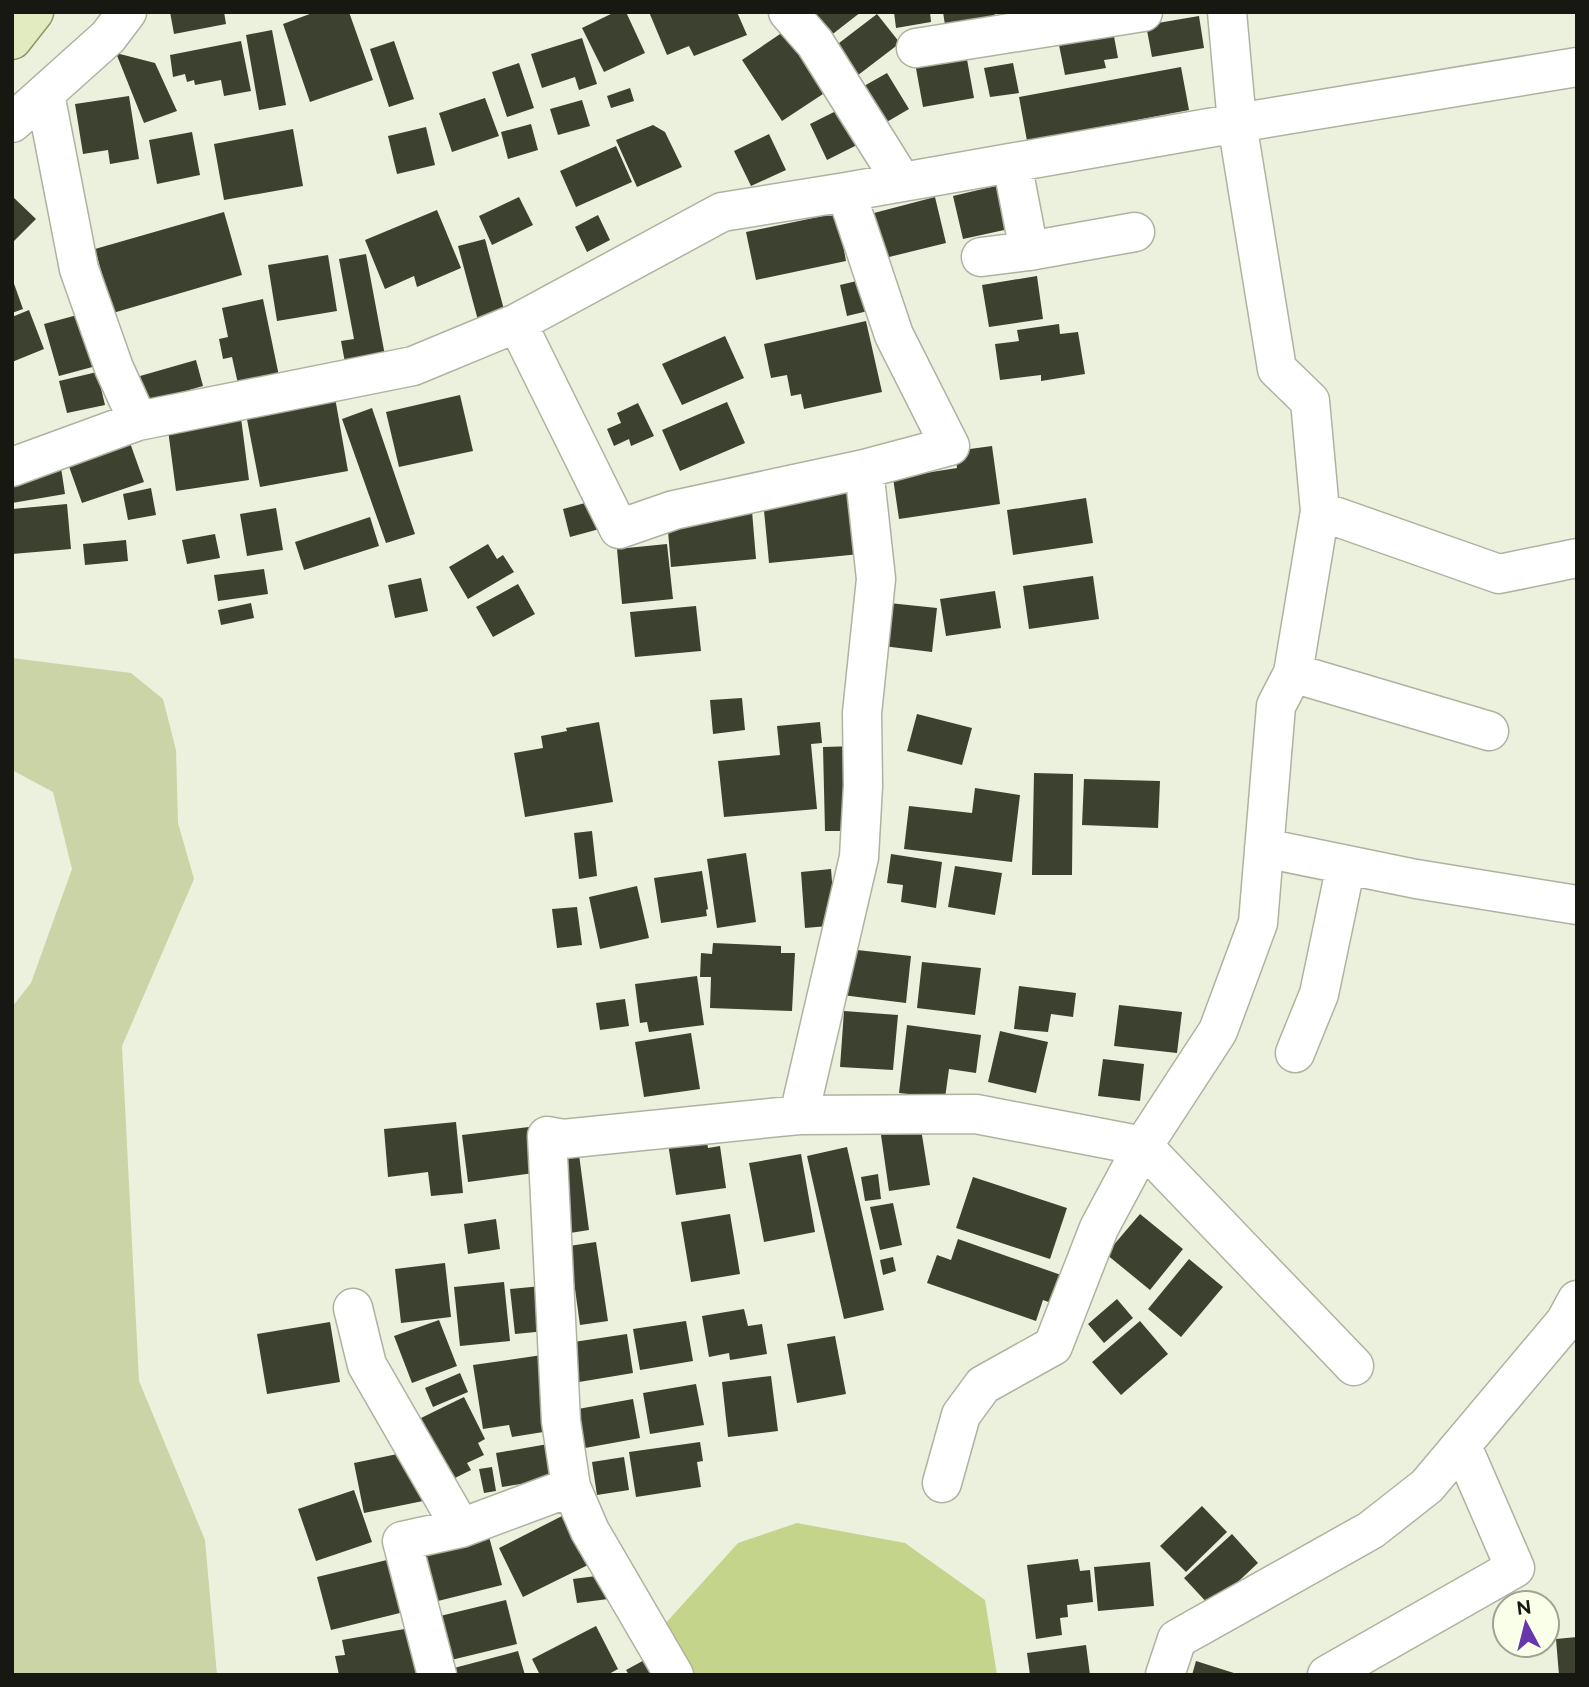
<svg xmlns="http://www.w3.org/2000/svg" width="1589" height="1687" font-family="Raleway,sans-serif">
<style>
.green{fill:#cad4a6}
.water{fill:#c5d48b}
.building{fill:#3d4130}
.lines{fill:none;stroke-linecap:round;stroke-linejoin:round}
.minor-casing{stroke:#aeb39f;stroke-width:41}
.major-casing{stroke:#8e9767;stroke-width:41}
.minor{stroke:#fff;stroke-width:38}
.major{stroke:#e2eabf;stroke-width:38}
</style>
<rect width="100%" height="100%" fill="#ecf1dd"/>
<path class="green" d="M12 658 131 673 163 699 176 750 178 823 194 879 122 1046 139 1381 205 1540 217 1675H12V1007L31 983 72 869 53 792 12 770Z"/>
<path class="water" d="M797 1523 905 1543 985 1600 997 1675H693L664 1625 738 1543Z"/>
<path class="building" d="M170 12H224L226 24 174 34Z
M315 12H349L373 80 310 102 283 24Z
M615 12H626L645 53 604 72 582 28Z
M649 12H737L747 35 694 56 689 46 667 55Z
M804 12H861L825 40Z
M894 12H930L931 22 896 28Z
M943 12H994L995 16 945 25Z
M877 14 900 43 849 82 826 53Z
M1199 16 1204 48 1152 57 1146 25Z
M272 30 286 105 259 110 246 35Z
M786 30 826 92 782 121 742 60Z
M1113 31 1118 58 1104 60 1106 68 1065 75 1058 40Z
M582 38 597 84 579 90 575 77 542 88 531 54Z
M241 41 251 91 224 96 221 80 195 85 194 80 187 82 185 74 173 77 170 55Z
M394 41 414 99 389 107 370 49Z
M116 53 155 63 177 111 144 123Z
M966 54 974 98 923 107 915 63Z
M519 63 534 108 507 117 492 72Z
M1013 63 1019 93 990 97 984 68Z
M1181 67 1189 110 1027 141 1019 97Z
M887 73 909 109 885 123 864 86Z
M630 88 634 101 611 108 607 96Z
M129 96 139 159 110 164 108 150 83 154 75 104Z
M485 98 499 136 452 152 439 113Z
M582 100 590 126 558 135 550 109Z
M850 104 867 140 827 160 810 124Z
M531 124 538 150 508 159 501 132Z
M653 125 665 132 682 167 637 187 616 140Z
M426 127 435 165 397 174 388 136Z
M293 129 303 186 224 200 214 144Z
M192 132 200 175 157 184 149 140Z
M769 134 786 170 751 186 734 151Z
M616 146 632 182 576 207 560 171Z
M1008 183 1018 227 963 239 953 196Z
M12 196 36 219 12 243Z
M519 197 533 225 492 245 479 216Z
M935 197 946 243 885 258 874 213Z
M437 210 461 268 417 287 414 276 385 289 365 240Z
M224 212 242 275 113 313 95 249Z
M837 213 846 261 756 280 746 232Z
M598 215 610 240 587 252 575 227Z
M485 239 506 317 479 324 458 246Z
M366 254 386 361 346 368 341 341 354 339 339 259Z
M328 255 337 311 277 321 268 265Z
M1037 276 1043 319 989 327 982 285Z
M12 278 23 309 12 313Z
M865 279 872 310 847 316 840 285Z
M263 299 279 376 238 384 232 357 223 359 219 339 228 337 222 308Z
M29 310 44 349 12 362V317Z
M81 314 96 366 59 376 44 324Z
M866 321 882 392 804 409 801 394 791 396 787 375 771 378 764 344Z
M1059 324 1060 334 1078 332 1085 374 1041 381V375L1000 380 995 344 1019 341 1017 330Z
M725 336 744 378 682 405 662 364Z
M196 360 203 386 147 402 140 376Z
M97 372 105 405 67 413 59 381Z
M334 392 348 471 260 487 245 409Z
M460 395 473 451 399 467 386 412Z
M727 402 745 443 680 471 662 430Z
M638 403 654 436 631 446 629 439 614 446 607 429 621 423 617 413Z
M372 408 415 534 386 543 342 419Z
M241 418 249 480 176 491 168 430Z
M129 440 144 482 82 503 67 461Z
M992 446 1000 504 899 519 893 478 957 468 955 451Z
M60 461 65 494 12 503V478Z
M151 488 156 515 128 520 123 494Z
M854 491 860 554 769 563 763 500Z
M1086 498 1093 543 1013 555 1007 510Z
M596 500 603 528 570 537 563 509Z
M67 504 71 549 12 554V509Z
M276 508 283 550 247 556 240 514Z
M752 511 756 559 671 567 667 519Z
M370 517 379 546 304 570 295 542Z
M215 534 220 558 187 564 182 540Z
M126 540 128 561 85 565 83 544Z
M488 544 497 559 503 555 514 572 468 599 449 567Z
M667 544 673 599 622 604 617 549Z
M264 569 268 594 218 601 214 575Z
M1093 576 1099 619 1029 629 1023 586Z
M421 578 428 611 395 618 388 585Z
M518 584 535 614 493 637 476 607Z
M995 591 1001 628 946 636 940 599Z
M251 603 254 618 221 625 218 610Z
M889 603 937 608 932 652 883 646Z
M696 606 701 651 635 657 630 612Z
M742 698 745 730 713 734 710 700Z
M917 714 972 728 962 765 907 751Z
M599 722 613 802 525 817 514 753 543 748 541 736 567 731 566 728Z
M820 722 822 743 811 744 817 809 724 817 718 761 780 755 777 726Z
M858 746V831H825L823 747Z
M1034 773 1073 774 1072 875H1032Z
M1084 779 1160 781 1158 828 1082 825Z
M975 788 1020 795 1012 862 904 849 909 806 972 813Z
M592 831 597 876 579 879 574 833Z
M746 853 756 922 717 928 707 859Z
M891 854 942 862 936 908 901 902 903 885 887 883Z
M955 866 1002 873 995 915 948 907Z
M831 869 834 907H826L828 926 805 928 801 872Z
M702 871 708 909 706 910 707 916 661 923 654 878Z
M637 886 649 938 600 949 589 897Z
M577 907 582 945 557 948 552 909Z
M713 943 781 946V953H795L792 1011 710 1008 711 977H700L701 953 712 954Z
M848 949 911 956 906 1003 842 995Z
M922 962 981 968 975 1015 917 1008Z
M697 976 704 1025 649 1032 647 1022 640 1023 635 984Z
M1019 986 1076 993 1073 1017 1051 1014 1048 1032 1014 1029Z
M625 999 629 1026 600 1030 596 1003Z
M1119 1005 1182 1012 1177 1053 1114 1046Z
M844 1011 898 1015 893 1070 840 1067Z
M907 1025 981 1035 976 1073 949 1069 945 1098 899 1093Z
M1000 1031 1048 1042 1036 1093 988 1082Z
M691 1033 700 1089 644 1097 635 1042Z
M1103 1059 1144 1064 1140 1101 1098 1096Z
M456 1122 463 1193 431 1196 428 1172 388 1177 384 1129Z
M529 1127 534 1173 468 1182 462 1135Z
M921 1129 930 1185 889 1191 881 1135Z
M705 1131 708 1148 720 1146 726 1188 676 1195 667 1137Z
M578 1147 589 1230 570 1233 560 1149Z
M847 1147 884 1310 844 1319 807 1156Z
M801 1154 815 1232 764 1242 749 1163Z
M878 1174 881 1199 865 1201 861 1177Z
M973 1177 1067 1208 1050 1259 956 1228Z
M893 1203 902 1245 880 1250 870 1207Z
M730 1214 740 1274 691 1282 681 1222Z
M1140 1214 1183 1249 1150 1290 1106 1254Z
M496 1219 500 1249 468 1254 464 1224Z
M958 1239 1064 1276 1054 1304 1043 1300 1036 1321 927 1283 937 1255 951 1260Z
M596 1242 608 1321 580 1325 569 1246Z
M893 1257 896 1271 883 1275 880 1260Z
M1189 1259 1223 1287 1181 1337 1148 1309Z
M445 1263 451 1317 401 1323 395 1269Z
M504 1282 510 1341 460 1346 454 1287Z
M542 1286 546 1331 515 1334 510 1289Z
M1117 1299 1133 1318 1104 1343 1088 1324Z
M744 1309 748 1326 762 1324 767 1354 730 1360 729 1353 709 1357 702 1316Z
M439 1320 457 1366 412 1383 394 1336Z
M686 1321 693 1361 640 1370 633 1329Z
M1140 1321 1168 1354 1121 1395 1092 1362Z
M330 1322 340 1382 267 1394 257 1334Z
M627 1334 633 1373 573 1383 567 1343Z
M835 1336 846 1394 797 1403 787 1344Z
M549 1354 562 1429 512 1437 509 1425 483 1429 473 1365Z
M460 1373 468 1392 433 1407 425 1388Z
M771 1376 778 1431 728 1437 722 1382Z
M696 1384 704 1425 650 1434 643 1393Z
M464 1397 485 1439 478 1443 484 1455 467 1463 471 1470 451 1480 421 1418Z
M633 1399 640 1438 585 1448 578 1409Z
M700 1442 703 1461 697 1462 701 1487 636 1497 629 1452Z
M548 1444 565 1477 502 1487 496 1453Z
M412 1451 423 1501 364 1513 354 1463Z
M624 1457 629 1490 597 1495 592 1462Z
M492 1467 496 1491 484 1493 479 1469Z
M354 1490 372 1542 316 1561 298 1509Z
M1202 1506 1227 1532 1186 1572 1160 1546Z
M566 1514 590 1564 523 1597 499 1548Z
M488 1533 502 1585 434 1602 420 1551Z
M1232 1534 1258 1563 1211 1607 1184 1578Z
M391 1559 404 1612 331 1630 317 1577Z
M1078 1559 1080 1571 1090 1570 1093 1602 1067 1605 1068 1617 1060 1618 1062 1635 1036 1639 1027 1565Z
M1150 1562 1154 1606 1098 1611 1094 1567Z
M604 1575 608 1599 577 1603 573 1579Z
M506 1600 517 1644 447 1661 436 1617Z
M596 1626 618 1669 607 1675H540L532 1659Z
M416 1627 413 1658 416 1673 406 1675H339L335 1656 345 1655 342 1640Z
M1577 1637V1675H1559L1556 1639Z
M1086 1645 1090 1675H1030L1027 1653Z
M518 1651 525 1675H455L454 1668Z
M648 1658 657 1675H629L626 1670Z
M1196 1661 1237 1674V1675H1192Z"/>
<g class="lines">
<g class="minor-casing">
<path id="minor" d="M788 12 815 43 902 182
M916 48 1143 12
M45 94 79 269 114 368 138 421
M12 123 108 37 127 12
M1029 251 1135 232
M981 257 1029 251 1012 163
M517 323 619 529 674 510 864 469
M12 467 138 421 413 366 517 323 722 212 846 192 1237 123 1577 67
M1320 511 1499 574 1577 558
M1293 673 1489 731
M1264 848 1416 879 1577 905
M1295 1053 1319 994 1346 865
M799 1115 859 857 863 786 862 713 876 579 864 469 950 446 894 335 846 192
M353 1308 367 1365 461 1528
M942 1483 961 1415 983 1385 1053 1346 1099 1228 1143 1146 1354 1366
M437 1675 402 1541 461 1528 571 1487
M674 1675 590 1531 571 1487 561 1421 547 1136 563 1139 799 1115 976 1114 1143 1146 1218 1031 1258 923 1276 706 1293 673 1320 511 1310 401 1277 369 1237 123 1227 12
M1165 1675 1177 1639 1371 1530 1427 1486 1565 1322 1577 1300
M1327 1675 1515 1568 1462 1446"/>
</g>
<g class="major-casing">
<path id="major" d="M12 40 34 12"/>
</g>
<use href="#minor" class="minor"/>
<use href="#major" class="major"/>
</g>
<rect width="1589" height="1687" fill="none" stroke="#171811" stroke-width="28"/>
<g transform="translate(1526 1624) rotate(353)"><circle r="33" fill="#faffea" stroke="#9fa393" stroke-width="2"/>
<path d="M0-5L12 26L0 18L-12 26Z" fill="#6837ae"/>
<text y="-10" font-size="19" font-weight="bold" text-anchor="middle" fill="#171811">N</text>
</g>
</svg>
